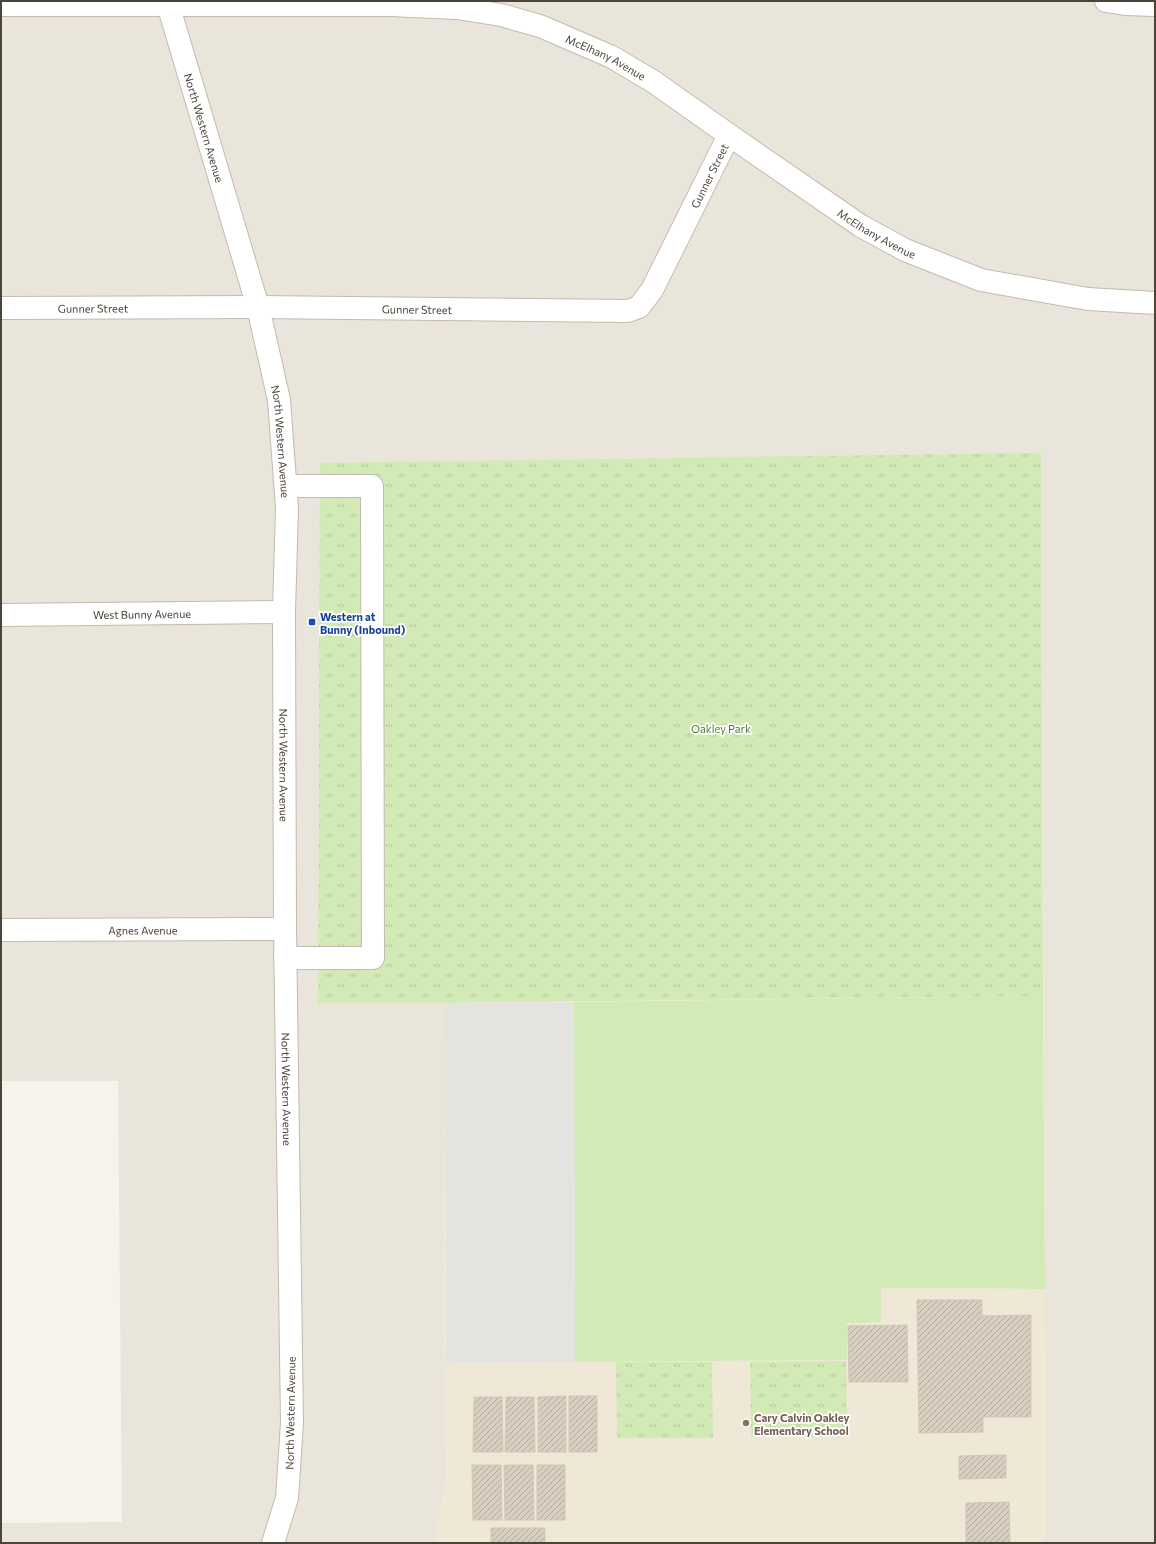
<svg xmlns="http://www.w3.org/2000/svg" width="1156" height="1544" font-family="Commissioner,sans-serif">
<style>
.residential{fill:#eae5da}
.education{fill:#efe8d6}
.grass{fill:url(#grass-tufts)}
.pitch{fill:#d2eab5}
.parking{fill:#e5e3e0}
.building{fill:url(#building-hatch);stroke:#d3c7b4}
.lines{fill:none;stroke-linecap:round;stroke-linejoin:round}
.minor-casing{stroke:#c2bbae;stroke-width:24}
.minor{stroke:#fff;stroke-width:22}
.transit-dot{fill:#1a4fb4;stroke:#fff;stroke-width:1.5}
.education-dot{fill:#8d6e63;stroke:#fff;stroke-width:1.5}
.labels{text-anchor:middle;dominant-baseline:central;stroke-width:3.5;stroke-linejoin:round;paint-order:stroke}
.street-label{font-size:11px;fill:#4b4439;stroke:#fff}
.transit-label{font-size:11px;font-weight:bold;fill:#164399;stroke:#fff;text-anchor:start}
.park-label{font-size:11px;fill:#4a7f2a;stroke:#fff}
.education-label{font-size:11px;font-weight:bold;fill:#785e54;stroke:#fff;text-anchor:start}
</style>
<defs>
<pattern id="grass-tufts" width="24" height="20" patternUnits="userSpaceOnUse"><rect width="24" height="20" fill="#d2eab5"/><path d="M3 7l-1-3M5 7V3M7 7l1-3M15 17l-1-3M17 17v-4M19 17l1-3" fill="none" stroke="#b6ca9c"/></pattern>
<pattern id="building-hatch" width="6" height="6" patternUnits="userSpaceOnUse"><rect width="6" height="6" fill="#d8cfc1"/><path d="M-1 1l2-2M0 6l6-6M5 7l2-2" fill="none" stroke="#b1aa9e"/></pattern>
</defs>
<rect width="100%" height="100%" fill="#f6f3ec"/>
<path class="residential" d="M1 1H1155V1543H1046L1041 453 318 1003H445L446 1484 434 1543H1V1523L122 1522 118 1081H1Z"/>
<path class="education" d="M881 1288 1045 1289 1046 1543H434L446 1484V1363L847 1360V1323Z"/>
<path class="grass" d="M1041 453 1043 996 445 1003H318L320 463Z
M846 1361 847 1437H751L750 1362Z
M616 1362H712L713 1438H617Z"/>
<path class="pitch" d="M1043 996 1045 1289 881 1288V1322L847 1323V1360L575 1362 574 1002Z"/>
<path class="parking" d="M574 1002 575 1362 446 1363 445 1003Z"/>
<path class="building" d="M917 1300H982V1316L1031 1315V1417H983V1432L919 1433Z
M907 1325 908 1382H849L848 1326Z
M566 1396V1452H538V1397Z
M569 1396H597V1452H569Z
M474 1397H502L503 1452H473Z
M506 1397H534L535 1452H505Z
M1006 1455V1478L959 1479V1456Z
M472 1465H501L502 1520H473Z
M504 1465H533L534 1520H505Z
M537 1465H565V1520H537Z
M1009 1502 1010 1543H966V1503Z
M491 1528H545V1543H491Z"/>
<g class="lines">
<g class="minor-casing">
<g id="minor">
<path id="s1" d="M167 1 258 307 279 400 287 508 284 612 285 929 292 1423 287 1498 273 1543"/>
<path d="M1106 1 1125 4 1155 5"/>
<path id="s2" d="M1 5H390L457 8 501 15 540 26 612 57 654 82 729 135 861 226 905 250 981 280 1088 299 1155 303"/>
<path id="s3" d="M1 308 258 307 628 311 639 307 652 290 729 135"/>
<path id="s4" d="M1 615 284 612"/>
<path id="s5" d="M1 930 285 929"/>
<path d="M285 958H373L372 486H286"/>
</g>
</g>
<use href="#minor" class="minor"/>
</g>
<rect class="transit-dot" x="308" y="618" width="8" height="8" rx="2"/>
<circle class="education-dot" cx="746" cy="1423" r="4"/>
<g class="labels">
<g class="street-label">
<text stroke="none"><textPath href="#s2" startOffset="614">McElhany Avenue</textPath></text>
<text stroke="none"><textPath href="#s1" startOffset="132">North Western Avenue</textPath></text>
<text stroke="none"><textPath href="#s3" startOffset="788">Gunner Street</textPath></text>
<text stroke="none"><textPath href="#s2" startOffset="938">McElhany Avenue</textPath></text>
<text stroke="none"><textPath href="#s3" startOffset="92">Gunner Street</textPath></text>
<text stroke="none"><textPath href="#s3" startOffset="416">Gunner Street</textPath></text>
<text stroke="none"><textPath href="#s1" startOffset="456">North Western Avenue</textPath></text>
<text stroke="none"><textPath href="#s4" startOffset="141">West Bunny Avenue</textPath></text>
<text stroke="none"><textPath href="#s1" startOffset="780">North Western Avenue</textPath></text>
<text stroke="none"><textPath href="#s5" startOffset="142">Agnes Avenue</textPath></text>
<text stroke="none"><textPath href="#s1" startOffset="1104">North Western Avenue</textPath></text>
<text transform="translate(290 1413) rotate(-89)">North Western Avenue</text>
</g>
<g class="transit-label">
<text x="320" y="616">Western at<tspan x="320" dy="13">Bunny (Inbound)</tspan></text>
</g>
<g class="park-label">
<text x="721" y="728">Oakley Park</text>
</g>
<g class="education-label">
<text x="754" y="1417">Cary Calvin Oakley<tspan x="754" dy="13">Elementary School</tspan></text>
</g>
</g>
<rect width="1156" height="1544" fill="none" stroke="#4b4439" stroke-width="4"/>
</svg>
